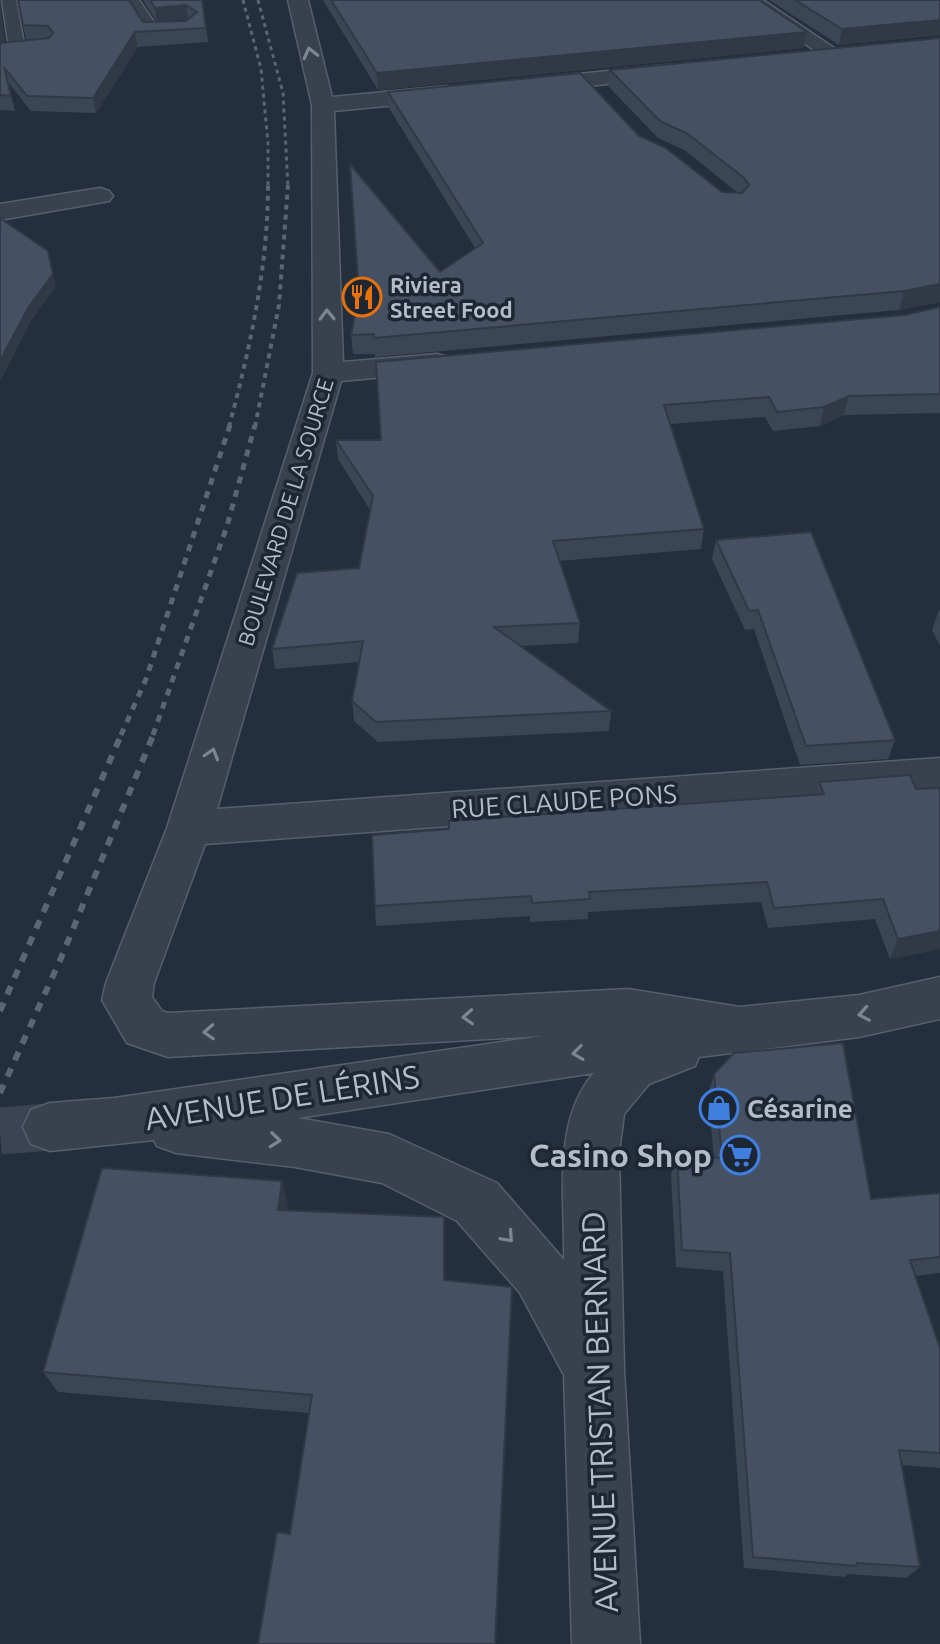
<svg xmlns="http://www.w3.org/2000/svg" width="940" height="1644" font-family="Ubuntu,sans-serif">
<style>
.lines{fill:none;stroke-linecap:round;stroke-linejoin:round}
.street-tunnel{stroke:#3a4453;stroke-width:47;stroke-dasharray:47 23;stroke-linecap:butt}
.lane-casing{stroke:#565f6c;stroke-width:3}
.street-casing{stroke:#565f6c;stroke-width:3}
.lane{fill:#38414e;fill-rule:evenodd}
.street{fill:#38414e;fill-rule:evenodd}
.rail-far3{stroke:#5a6575;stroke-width:3;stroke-dasharray:4 4;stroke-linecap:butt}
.rail-far2{stroke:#5a6575;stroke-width:4;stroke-dasharray:5 5;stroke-linecap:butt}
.rail-far1{stroke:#5a6575;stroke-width:5;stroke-dasharray:7 7;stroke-linecap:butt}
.rail{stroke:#5a6575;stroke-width:6;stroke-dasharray:9 9;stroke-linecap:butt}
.wall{fill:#3b4654;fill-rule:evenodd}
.shaded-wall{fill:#303945}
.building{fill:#455162;stroke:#303945;stroke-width:2}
.oneway{stroke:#7c8592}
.labels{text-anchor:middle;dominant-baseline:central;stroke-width:7;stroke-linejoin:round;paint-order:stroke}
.far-poi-label{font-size:22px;font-weight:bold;fill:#b4bcc9;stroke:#1d2633;text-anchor:start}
.far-street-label{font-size:22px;fill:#b4bcc9;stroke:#1d2633}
.street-label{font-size:26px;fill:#b4bcc9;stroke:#1d2633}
.poi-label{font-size:26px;font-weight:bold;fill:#b4bcc9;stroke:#1d2633;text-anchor:start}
.near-street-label{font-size:32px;fill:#b4bcc9;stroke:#1d2633}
.near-poi-label{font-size:32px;font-weight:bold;fill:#b4bcc9;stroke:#1d2633;text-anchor:end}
</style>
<rect width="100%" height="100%" fill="#242f3e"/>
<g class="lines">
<path class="street-tunnel" d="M0 1131 50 1127"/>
<g class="lane-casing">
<path id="lane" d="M2 0H16L25 49 23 52 17 54 9 49Z
M125 0H139L156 25 187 22 195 27 187 32 145 33Z"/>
</g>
<g class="street-casing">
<path id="street" d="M288 0H308L332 97 448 86 459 93 448 100 334 111 343 362 437 354 448 357 452 363 448 369 437 372 341 381 217 809 940 758V790L205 844 154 983 152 997 162 1011 168 1013 628 989 740 1007 859 995 940 977V1019L859 1037 699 1057 695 1066 649 1084 624 1114 619 1152 624 1370 640 1644H572L564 1375 520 1293 457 1221 382 1183 295 1167 176 1153 157 1146 154 1140 50 1151 31 1144 23 1127 31 1110 50 1103 114 1098 543 1036 168 1057 127 1043 102 1000 106 983 167 828 313 373 312 105ZM594 1073C552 1120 565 1200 564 1260L497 1183 389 1134 298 1118Z
M740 0H763L843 54 833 60 826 58Z
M667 65 678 71 675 76 529 93 518 86 529 79Z
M100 188 109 191 113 196 109 201 0 220V204Z"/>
</g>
<use href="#lane" class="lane"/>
<use href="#street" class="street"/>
<path class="rail-far3" d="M243 0 261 69 268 143V187
M258 0 283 93 288 187"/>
<path class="rail-far2" d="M229 427C250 348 268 267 268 185
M255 427 279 305 288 185"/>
<path class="rail-far1" d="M121 735 146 679 230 425
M153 735 227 526 255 425"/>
<path class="rail" d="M0 1011 122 733
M0 1093 61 958 154 733"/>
</g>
<path class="wall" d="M18 0 143 22H157L143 0H203L208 42 138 47 96 113 31 111 8 82 15 111 0 110V43L38 40 26 39ZM188 19 186 21H162Z
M323 0H759L804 48 378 90Z
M769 0H940V35L839 45Z
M610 70 940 302 899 310 375 357V354H353L351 335 475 248 389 108 388 92 639 136 722 192 738 193 686 151 658 138 608 86Z
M940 307V413L844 415 820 426 773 431 765 417 670 424 704 529 701 549 559 561 580 623 578 643 520 646 611 711 609 731 378 742 354 721 352 701 359 662 275 669 272 649 359 568 370 510 338 459 336 440H381Z
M716 540 895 740 888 759 800 765 754 629 745 630 712 559Z
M939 610H940V646L932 630Z
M819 782 916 789 940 788V949L890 959 875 919 768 928 761 902 588 912V919L530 922V916L376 926 375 906 816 795Z
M714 1074 871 1199 940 1193V1273L915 1276 940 1348V1468L901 1465 920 1567 906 1578 848 1574 845 1577 744 1568 723 1271 676 1267 671 1175 677 1156 714 1158 708 1095Z
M288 1205 287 1210 445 1240 290 1534 309 1413 58 1392 43 1372Z"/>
<path class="shaded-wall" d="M0 0 5 41 0 43Z
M186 5 188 19 157 22 155 8Z
M940 20V35L839 45 842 29Z
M135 32 138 47 96 113 93 98Z
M807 32 804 48 378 90 377 73Z
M48 251 56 287 31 321 0 382V361Z
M940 284V302L899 310 904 291Z
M849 396 844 415 820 426 824 407Z
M940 931V949L890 959 898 939Z
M282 1181 288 1205 284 1233 278 1210Z"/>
<path class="building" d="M18 0H129L143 22 186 21 197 12 186 5 155 8 150 0H202L206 28 135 32 93 98 27 96 4 67 11 96 0 95V43L49 38 53 33 48 26 23 25Z
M331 0H759L807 32 377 73Z
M795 0H940V20L842 29Z
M940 38V284L904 291 374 338V334L351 335 359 295 350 164 440 272 483 243 388 92 580 73 639 136 666 148 722 192 742 193 749 185 744 178 688 134 660 121 610 70Z
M0 218 48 251 53 274 28 308 0 361Z
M940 307V394L849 396 824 407 777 412 769 397 664 405 704 529 553 541 580 623 494 627 611 711 376 722 352 701 363 641 272 649 297 573 359 568 373 496 336 440H381L376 362 905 315Z
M811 532 895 740 806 746 758 610 749 611 716 540Z
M910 775 916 789 940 788V931L898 939 883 899 774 908 767 882 589 892 590 899 532 903 531 896 375 906 372 835 449 829V821L824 794 819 782Z
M843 1043 871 1199 940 1193V1257L910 1260 940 1348V1453L899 1450 920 1567 857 1563 856 1566 753 1557 730 1253 682 1250 677 1156 722 1158 714 1074 734 1053Z
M102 1168 282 1181 278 1210 444 1217V1280L512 1287 495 1644H258L277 1532 290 1534 312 1395 43 1372Z"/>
<defs><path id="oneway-chevron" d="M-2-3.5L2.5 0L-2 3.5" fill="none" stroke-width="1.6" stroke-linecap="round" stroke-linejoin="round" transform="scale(2)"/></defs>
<g class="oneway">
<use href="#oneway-chevron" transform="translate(310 53) rotate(-104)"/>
<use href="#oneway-chevron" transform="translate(327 315) rotate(-91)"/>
<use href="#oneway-chevron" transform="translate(212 754) rotate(-73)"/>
<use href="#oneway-chevron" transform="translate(864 1014) rotate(170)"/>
<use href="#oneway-chevron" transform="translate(468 1017) rotate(177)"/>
<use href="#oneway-chevron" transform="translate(209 1032) rotate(177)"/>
<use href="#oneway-chevron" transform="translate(578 1053) rotate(172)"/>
<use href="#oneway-chevron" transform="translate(275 1140) rotate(6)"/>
<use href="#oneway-chevron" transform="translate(508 1237) rotate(48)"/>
</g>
<defs>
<g id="restaurant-ring" transform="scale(2)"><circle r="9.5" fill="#1d2633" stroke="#e8710a" stroke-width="1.5"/><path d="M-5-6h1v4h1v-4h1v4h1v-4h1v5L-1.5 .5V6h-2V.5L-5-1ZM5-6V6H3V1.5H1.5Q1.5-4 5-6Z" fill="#e8710a"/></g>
<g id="shop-ring" transform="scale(2)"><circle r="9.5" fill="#1d2633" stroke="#3f7fe0" stroke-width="1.5"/><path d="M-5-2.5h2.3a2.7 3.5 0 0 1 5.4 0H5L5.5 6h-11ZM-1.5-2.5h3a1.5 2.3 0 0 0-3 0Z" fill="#3f7fe0"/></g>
<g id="supermarket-ring" transform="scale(2)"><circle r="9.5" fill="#1d2633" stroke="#3f7fe0" stroke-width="1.5"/><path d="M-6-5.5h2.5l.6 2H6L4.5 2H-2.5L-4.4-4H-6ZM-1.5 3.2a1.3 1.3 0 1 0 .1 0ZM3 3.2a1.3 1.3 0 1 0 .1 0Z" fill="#3f7fe0"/></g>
</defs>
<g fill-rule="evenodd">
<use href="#restaurant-ring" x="362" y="297"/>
<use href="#shop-ring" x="719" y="1108"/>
<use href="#supermarket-ring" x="740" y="1155"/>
</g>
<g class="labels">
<g class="far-poi-label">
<text x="390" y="284">Riviera<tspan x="390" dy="25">Street Food</tspan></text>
</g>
<g class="far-street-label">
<text transform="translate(285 512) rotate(-73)">BOULEVARD DE LA SOURCE</text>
</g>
<g class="street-label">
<text transform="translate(564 801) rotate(-4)">RUE CLAUDE PONS</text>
</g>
<g class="poi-label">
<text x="747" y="1108">Césarine</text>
</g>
<g class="near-street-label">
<text transform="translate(282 1097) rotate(-9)">AVENUE DE LÉRINS</text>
<text transform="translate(599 1412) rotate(-92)">AVENUE TRISTAN BERNARD</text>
</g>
<g class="near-poi-label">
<text x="712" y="1155">Casino Shop</text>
</g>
</g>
</svg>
